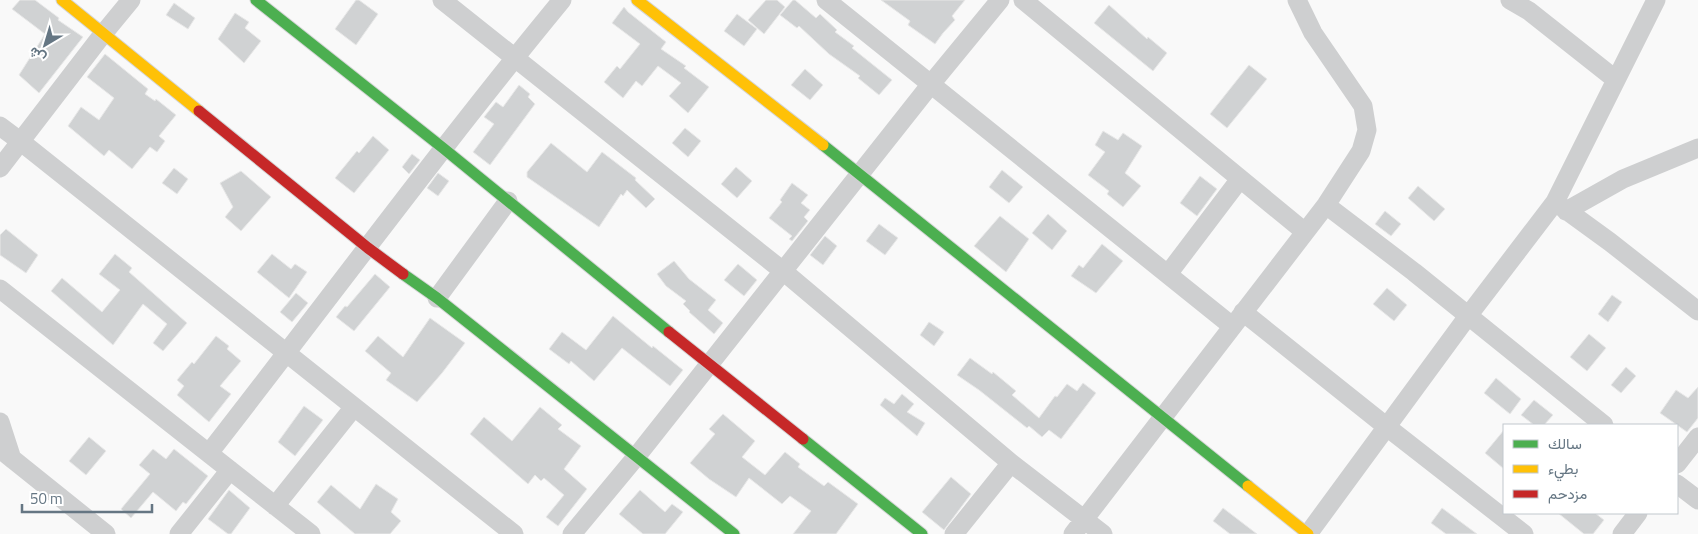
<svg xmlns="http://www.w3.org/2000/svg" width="1698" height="534" font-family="'Titillium Web',Vazirmatn,sans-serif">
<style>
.building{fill:#d0d2d3;stroke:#e8e8e8}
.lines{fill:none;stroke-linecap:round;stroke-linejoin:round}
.fast-casing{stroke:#d5d6d7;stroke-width:13}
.slow-casing{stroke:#d5d6d7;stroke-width:13}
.jam-casing{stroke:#d5d6d7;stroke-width:13}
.street{stroke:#cecfd0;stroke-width:19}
.fast{stroke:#4caf50;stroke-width:11}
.slow{stroke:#ffc107;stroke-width:11}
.jam{stroke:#c62828;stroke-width:11}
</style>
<rect width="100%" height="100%" fill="#f9f9f9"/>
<path class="building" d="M20 0H35L59 18 58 20 83 37 39 93 19 75 45 34 12 9Z
M356 0H359L378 14 356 45 335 29Z
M766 0H777L785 7 764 34 748 20Z
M793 0H795L816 18 820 14 837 30 835 32 854 46 852 48 892 80 879 95 858 78 860 76 829 54 799 26 797 28 780 15Z
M881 0H965L952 16 955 20 943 33 935 44 908 25 910 21Z
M174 3 195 18 188 29 166 15Z
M1109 5 1147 39 1148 37 1167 53 1153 71 1094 23Z
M624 7 628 12 666 42 661 49 686 66 684 68 709 87 688 113 669 96 681 83 658 66 642 86 636 81 623 98 604 82 617 66 620 69 640 44 612 23Z
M235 13 249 22 245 28 261 41 244 63 218 39Z
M737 14 757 29 744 46 724 31Z
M105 54 148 89 145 94 155 101 156 99 176 115 159 136 165 141 157 152 150 147 132 169 109 150 104 156 68 126 81 107 99 120 114 98 87 77Z
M1249 65 1267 79 1227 128 1210 114Z
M805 69 823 85 810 100 791 85Z
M519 85 530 94 528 97 535 104 490 165 473 152 494 124 484 117 496 102 503 107Z
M685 128 701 141 688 157 672 143Z
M1103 131 1118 140 1123 133 1142 146 1125 173 1141 186 1123 207 1107 194 1109 191 1088 175 1105 152 1095 145Z
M373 136 389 150 354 193 335 178 357 151 359 153Z
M551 143 587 172 602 152 636 178 635 180 655 199 646 208 627 190 623 196 621 194 599 227 527 177V172Z
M412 154 420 160 409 174 402 167Z
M736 167 752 181 737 198 721 184Z
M174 168 188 179 177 194 162 183Z
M1002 170 1023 187 1009 203 989 187Z
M241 171 271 197 241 231 225 217 233 207 220 183Z
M438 173 449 181 438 196 427 188Z
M1200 176 1217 189 1197 216 1180 203Z
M792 183 808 195 801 203 810 210 804 217 808 221 792 241 789 239 792 236 769 218 782 202 780 200Z
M1418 186 1445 209 1434 221 1408 198Z
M1385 211 1401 224 1391 236 1375 224Z
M1048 214 1067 231 1052 250 1032 233Z
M1000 216 1029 239 1006 272 974 246Z
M879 224 898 238 885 255 866 241Z
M6 229 38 255 26 273 0 255V235Z
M825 236 837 246 823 265 810 255Z
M1102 244 1123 261 1096 293 1071 276 1079 265 1083 268Z
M115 254 132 268 129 272 187 323 163 351 153 343 167 324 143 304 113 345 51 291 62 278 102 312 120 290 99 274Z
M272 254 291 269 295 264 307 272 289 298 257 272Z
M674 261 689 279 716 300 708 310 723 323 714 334 689 312 690 311 683 304 686 301 666 286 657 274Z
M738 264 757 280 744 296 724 280Z
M375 274 390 287 354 331 336 317 345 306 347 307Z
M1387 288 1407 305 1394 321 1373 304Z
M296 293 308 303 292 322 280 312Z
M1612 295 1622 302 1608 322 1598 314Z
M613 316 652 348 653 346 683 370 670 386 622 348 594 381 571 361 569 364 549 349 562 332 586 350Z
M430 318 465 343 442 373 417 402 386 380 391 373 365 351 378 336 403 357Z
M929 322 944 332 934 346 920 335Z
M1589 334 1606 348 1587 371 1570 357Z
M216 336 229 346 227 349 241 361 220 386 231 394 209 422 177 395 184 386 177 380 192 362 194 364Z
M970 358 992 374 993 372 1016 391 1012 395 1039 418 1055 396 1057 397 1067 384 1077 391 1083 383 1096 393 1061 439 1049 430 1042 437 1029 426 1027 428 979 390 957 375Z
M1626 367 1636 376 1621 393 1611 385Z
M1496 378 1521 399 1510 414 1484 393Z
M1698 387V418L1687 432 1660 413 1676 390 1688 398Z
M902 394 914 404 907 412 925 423 917 436 880 405 885 398 894 404Z
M1534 400 1553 415 1544 425H1534L1521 415Z
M304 406 323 420 295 456 278 442Z
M540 407 562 425 558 429 581 446 564 469 587 489 558 526 546 517 564 495 544 478 541 481 535 475 528 484 470 434 484 417 512 441Z
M723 414 755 441 742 457 765 475 785 452 800 464 798 467 824 486 828 482 858 504 836 534H793L811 511 790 496 782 504 749 478 736 497 709 479 690 463 715 434 709 429Z
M1504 430V469L1485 453Z
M89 437 106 451 86 475 69 461Z
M153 449 166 459 174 449 208 476 186 504 183 502 176 511 153 492 131 518 121 509 150 474 139 465Z
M951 477 971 494 944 530 922 512Z
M376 484 398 499 391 512 401 521 390 534H355L317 502 331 485 360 509Z
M229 490 250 508 231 534H228L208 519Z
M640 490 665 512 672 504 683 512 665 534H643L619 514Z
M1223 508 1257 534H1230L1213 521Z
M1442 508 1477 534H1446L1431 523Z
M1558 513H1595L1604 520 1593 534H1584Z"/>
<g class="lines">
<g class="fast-casing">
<path id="fast" d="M256 0 443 148 669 332
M823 145 1248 486
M403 274 437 298 734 534
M803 439 922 534"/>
</g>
<g class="slow-casing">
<path id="slow" d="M62 0 199 111
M637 0 823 145
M1248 486 1308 534"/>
</g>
<g class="jam-casing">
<path id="jam" d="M199 111 368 248 403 274
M669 332 803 439"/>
</g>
<path class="street" d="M442 0 783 271 1011 463 1103 534
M826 0 1232 326
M1023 0 1305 232
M1510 0 1529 11 1615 79
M0 126 20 141 514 534
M0 168 103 34 131 0
M1555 202 1610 242 1698 311
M1326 205 1414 272 1604 425
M1566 211 1623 179 1698 148
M1168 274 1240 179
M0 289 311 534
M437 298 508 201
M1243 312 1387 427 1524 534
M0 422 12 459
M0 449 106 534
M209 453C327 302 440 148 562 0
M1677 464 1698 437
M1677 484 1698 500
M275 506 354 407
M179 534 230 470
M572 534 636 457 931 84 1000 0
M954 534 1011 463
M1073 534 1326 205 1361 151 1367 130 1363 106 1313 33 1297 0
M1308 534 1468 316 1555 202 1656 0
M1622 534 1638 513"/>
<use href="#fast" class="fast"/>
<use href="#slow" class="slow"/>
<use href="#jam" class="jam"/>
</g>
<rect x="1503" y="424" width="175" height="90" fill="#ffffff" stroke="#c1c8cd"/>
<rect x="1513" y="440" width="25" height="8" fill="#4caf50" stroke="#c1c8cd"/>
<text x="1548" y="449" font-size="15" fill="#657683">سالك</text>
<rect x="1513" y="465" width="25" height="8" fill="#ffc107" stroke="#c1c8cd"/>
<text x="1548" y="474" font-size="15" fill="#657683">بطيء</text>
<rect x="1513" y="490" width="25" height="8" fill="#c62828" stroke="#c1c8cd"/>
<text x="1548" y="499" font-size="15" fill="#657683">مزدحم</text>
<g transform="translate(45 45) rotate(218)" stroke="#ffffff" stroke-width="4" paint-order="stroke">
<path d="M0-4L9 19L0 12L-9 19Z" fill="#657683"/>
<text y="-8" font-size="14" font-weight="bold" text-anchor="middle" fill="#657683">ش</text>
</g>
<path d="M22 504v8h130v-8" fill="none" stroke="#657683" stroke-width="2.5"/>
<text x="30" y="504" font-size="15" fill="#657683" stroke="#ffffff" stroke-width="4" paint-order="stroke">50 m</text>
</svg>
